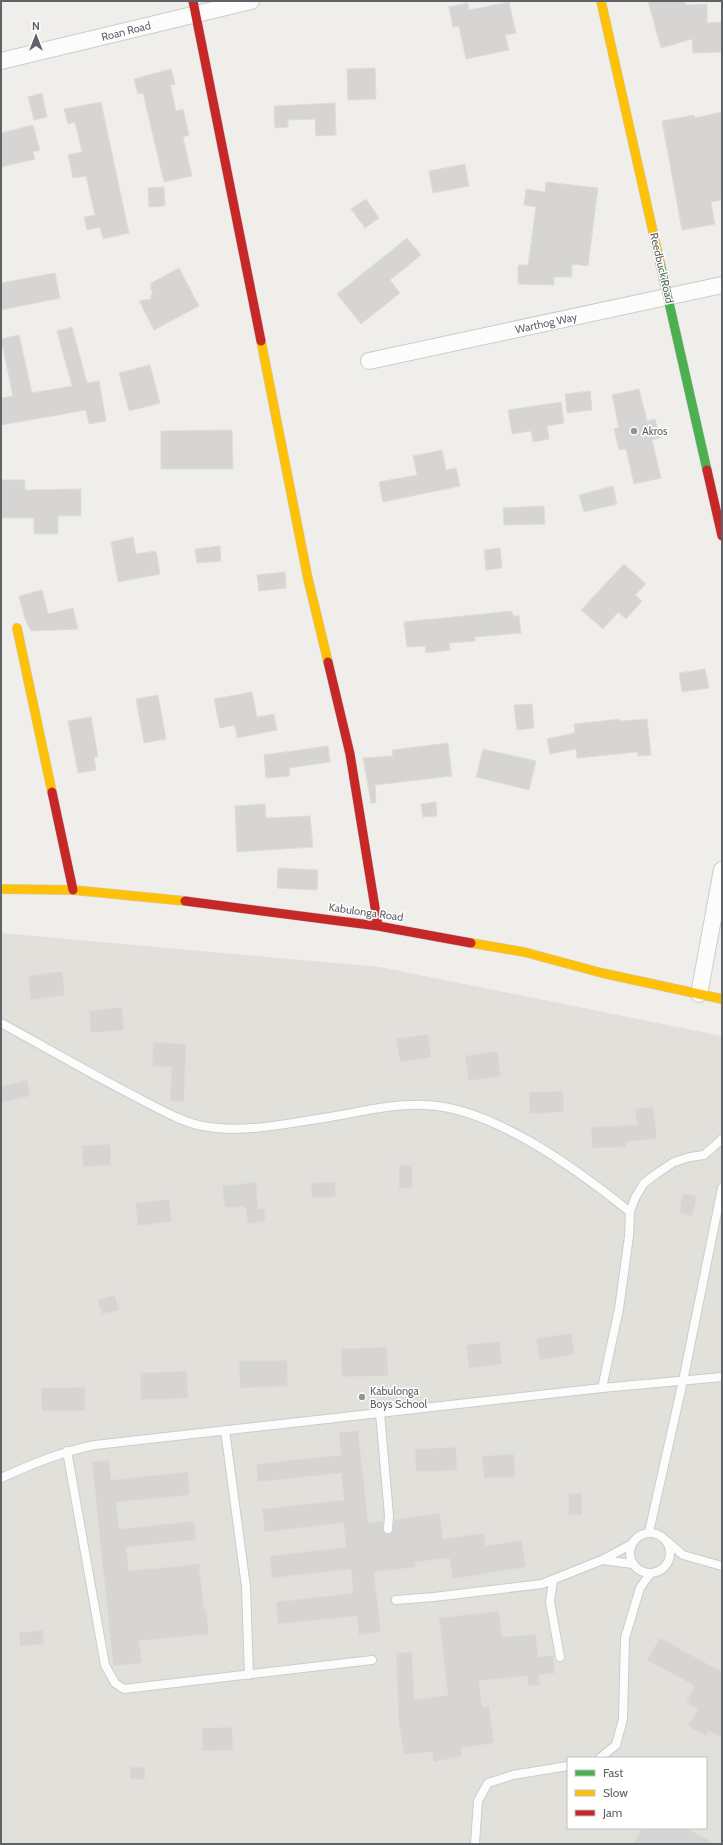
<svg xmlns="http://www.w3.org/2000/svg" width="723" height="1845" font-family="Cabin,sans-serif">
<style>
.education{fill:#e2e0da;fill-rule:evenodd}
.building{fill:#d6d5d3;stroke:#deddd9}
.lines{fill:none;stroke-linecap:round;stroke-linejoin:round}
.lane-casing{stroke:#cbcccc;stroke-width:10}
.street-casing{stroke:#cbcccc;stroke-width:18}
.fast-casing{stroke:#cacacb;stroke-width:10}
.slow-casing{stroke:#cacacb;stroke-width:10}
.jam-casing{stroke:#cacacb;stroke-width:10}
.lane{stroke:#fdfcfc;stroke-width:8}
.street{stroke:#fdfcfc;stroke-width:16}
.fast{stroke:#4caf50;stroke-width:9}
.slow{stroke:#ffc107;stroke-width:9}
.jam{stroke:#c62828;stroke-width:9}
.poi-dot{fill:#919496;stroke:#fff;stroke-width:1.5}
.labels{text-anchor:middle;dominant-baseline:central;stroke-width:3;stroke-linejoin:round;paint-order:stroke}
.street-label{font-size:11px;fill:#5f6368;stroke:#fff}
.poi-label{font-size:11px;fill:#5f6368;stroke:#fff;text-anchor:start}
</style>
<rect width="100%" height="100%" fill="#efeeea"/>
<path class="education" d="M1 933 380 967 722 1036V1844H1ZM568 1758H706V1828H568Z"/>
<path class="building" d="M648 1H685L686 5 707 4V23L722 22V52L693 53 692 39 661 48Z
M509 2 516 33 505 35 509 50 466 59 459 26 453 27 449 7 468 3 469 10Z
M375 68 376 99 348 100 347 69Z
M171 69 175 84 170 85 176 111 183 109 189 135 183 137 192 176 164 182 143 93 138 94 134 79Z
M42 93 47 117 34 120 28 97Z
M101 102 129 233 103 239 100 227 87 230 84 217 95 215 86 176 73 178 68 155 82 152 75 122 68 124 64 109Z
M335 103 336 135 316 136 315 119 288 120V127L275 128 274 106Z
M722 112V200L711 202 715 224 682 230 662 121 694 115 695 118Z
M33 125 40 150 33 152 35 159 1 167V133Z
M465 164 469 186 433 193 429 171Z
M546 182 598 188 588 266 572 264V277H554V285L518 284V265H528L536 207 524 205 526 189 545 192Z
M164 187 165 206 149 207 148 188Z
M366 199 379 218 365 228 351 209Z
M407 238 421 255 390 280 400 293 361 324 337 294Z
M179 268 199 306 154 330 139 301 151 299V295L153 294 151 290V283Z
M55 273 60 298 1 310V283Z
M72 327 87 383 99 381 106 421 89 424 86 410 1 425V398L13 396 1 339 19 335 32 393 72 386 57 331Z
M150 365 160 403 129 411 119 373Z
M639 389 647 421 655 419 660 438 652 440 661 478 634 484 626 449 619 450 614 429 619 428 612 395Z
M590 391 592 410 567 413 565 394Z
M561 402 564 423 547 426 549 439 533 442 531 431 512 434 508 410Z
M232 430 233 469H161V431Z
M442 450 446 470 456 468 460 486 383 502 379 482 417 475 413 456Z
M1 480H25V490L81 489V516H58V534H34V518H2Z
M613 486 617 504 584 512 579 495Z
M544 506 545 524 504 525 503 508Z
M133 537 136 554 156 551 160 574 118 582 111 542Z
M220 546 221 561 197 563 195 549Z
M500 548 502 568 486 570 484 550Z
M624 564 646 584 635 595 642 601 626 619 618 612 603 629 581 610Z
M285 572 286 588 259 591 257 575Z
M42 590 48 614 73 608 78 629 31 631 25 619 19 596Z
M512 611 513 616H519L521 633 475 637V641L449 643 450 650 426 653 425 646 407 647 404 622Z
M705 669 709 688 682 692 679 673Z
M252 692 257 717 274 714 277 730 237 738 235 725 220 728 214 699Z
M158 695 166 739 144 743 136 699Z
M532 704 534 728 517 730 514 705Z
M91 717 98 757H94L96 770 78 773 68 721Z
M620 719V721L647 719 651 755 638 756V752L577 758 576 749 550 754 547 739 575 733 574 724Z
M448 743 452 776 375 785 376 803H371L363 758 393 756 392 750Z
M328 746 330 762 289 768 290 776 266 778 264 755Z
M483 749 536 761 529 790 476 777Z
M436 802 437 816 423 817 421 804Z
M265 804 266 818 310 816 313 847 237 852 235 806Z
M278 868 318 870 317 890 277 888Z
M62 971 65 995 31 1000 28 976Z
M122 1007 124 1030 91 1033 89 1011Z
M428 1034 431 1057 400 1062 396 1039Z
M153 1042 186 1044 184 1102 170 1101 172 1067 152 1066Z
M497 1051 501 1076 469 1081 465 1056Z
M27 1080 30 1096 1 1103V1087Z
M563 1091 564 1112 530 1114 529 1092Z
M653 1107 657 1138 626 1142V1147L592 1148 591 1127 637 1125 635 1109Z
M110 1144 111 1165 83 1167 82 1146Z
M399 1165H412V1188L399 1189Z
M256 1182 258 1209 264 1208 266 1221 248 1224 245 1206 225 1208 222 1186Z
M335 1182 336 1197 312 1198 311 1183Z
M683 1193 697 1196 692 1216 679 1213Z
M169 1199 172 1221 138 1226 135 1203Z
M115 1295 119 1310 102 1314 98 1300Z
M571 1333 575 1354 540 1360 536 1339Z
M499 1341 502 1364 469 1368 466 1345Z
M387 1347 388 1376 342 1377 341 1349Z
M287 1360 288 1386 240 1388 239 1361Z
M187 1371 188 1398 141 1400 140 1373Z
M85 1387V1411H42L41 1388Z
M358 1430 368 1523 383 1521V1531L388 1534 393 1532 394 1520 440 1513 443 1539 484 1533 486 1546 521 1540 526 1567 453 1579 449 1558 415 1562 416 1567 374 1572 381 1632 359 1635 357 1616 278 1624 276 1602 353 1593 351 1569 272 1578 270 1556 346 1547 343 1523 265 1532 262 1509 344 1500 341 1473 258 1482 256 1464 341 1455 339 1433Z
M456 1447 457 1470 416 1472 415 1449Z
M514 1454 515 1477 484 1478 482 1456Z
M109 1460 111 1480 188 1472 190 1495 116 1502 119 1529 194 1521 196 1540 126 1547 129 1571 199 1564 204 1610 206 1609 209 1634 139 1641 142 1663 113 1666 92 1462Z
M581 1493 582 1515H569L568 1494Z
M499 1611 502 1637 536 1634 538 1657 553 1655 555 1673 539 1675 540 1685 528 1686 527 1676 479 1681 482 1707 489 1706 494 1743 461 1748 462 1756 434 1762 432 1752 404 1755 399 1725 396 1653 412 1652 414 1700 448 1695 439 1618Z
M43 1630 44 1644 20 1646 19 1633Z
M660 1638 722 1672V1738L709 1731 706 1736 688 1726 698 1709 686 1702 695 1686 647 1660Z
M232 1727 233 1750 202 1751V1728Z
M130 1767H145V1780L130 1779Z
M642 1828H686L716 1844H633Z"/>
<g class="lines">
<g class="lane-casing">
<path id="lane" d="M1 1023C47 1048 93 1075 140 1099 160 1109 181 1122 203 1126 245 1134 288 1123 330 1117 361 1112 394 1103 425 1105 493 1107 578 1170 630 1212
M602 1388 619 1309 629 1236 630 1212 635 1198 644 1183 659 1172 674 1162 690 1157 704 1155 722 1139
M380 1413 389 1516 388 1529
M225 1430 246 1587 249 1675
M67 1451 105 1665 115 1683 124 1689 372 1660
M1 1478C32 1464 61 1452 95 1445L602 1388 722 1377
M649 1532 683 1381 722 1188
M630 1553a20 20 0 1 1 40 0a20 20 0 1 1-40 0Z
M668 1542 683 1555 722 1566
M602 1560 633 1564
M553 1580 550 1602 560 1657
M396 1600 434 1597 542 1584 602 1560 632 1544
M600 1758 616 1745 623 1719 625 1638 640 1588 650 1574
M475 1844 478 1801 488 1783 513 1775 568 1766"/>
</g>
<g class="street-casing">
<path id="street" d="M1 61 251 1
M369 361 722 285
M699 994 722 870"/>
</g>
<g class="fast-casing">
<path id="fast" d="M660 263 707 470"/>
</g>
<g class="slow-casing">
<path id="slow" d="M601 1 660 263
M261 341 308 579 328 662
M17 628 52 792
M1 889 73 890 185 901
M471 943 524 952 602 973 722 999"/>
</g>
<g class="jam-casing">
<path id="jam" d="M193 1 261 341
M707 470 722 536
M328 662 350 754 378 926
M52 792 73 890
M185 901 378 926 471 943"/>
</g>
<use href="#lane" class="lane"/>
<use href="#street" class="street"/>
<use href="#fast" class="fast"/>
<use href="#slow" class="slow"/>
<use href="#jam" class="jam"/>
</g>
<g class="poi-dot">
<circle cx="634" cy="431" r="4"/>
<circle cx="362" cy="1397" r="4"/>
</g>
<g class="labels">
<g class="street-label">
<text transform="translate(126 31) rotate(-14)">Roan Road</text>
<text transform="translate(662 268) rotate(77)">Reedbuck Road</text>
<text transform="translate(546 323) rotate(-12)">Warthog Way</text>
<text transform="translate(366 912) rotate(8)">Kabulonga Road</text>
</g>
<g class="poi-label">
<text x="642" y="431">Akros</text>
<text x="370" y="1391">Kabulonga<tspan x="370" dy="13">Boys School</tspan></text>
</g>
</g>
<rect width="723" height="1845" fill="none" stroke="#5f6368" stroke-width="4"/>
<rect x="567" y="1757" width="140" height="72" fill="#ffffff" stroke="#bfc1c3"/>
<rect x="575" y="1770" width="20" height="6" fill="#4caf50" stroke="#bfc1c3"/>
<text x="603" y="1777" font-size="12" fill="#5f6368">Fast</text>
<rect x="575" y="1790" width="20" height="6" fill="#ffc107" stroke="#bfc1c3"/>
<text x="603" y="1797" font-size="12" fill="#5f6368">Slow</text>
<rect x="575" y="1810" width="20" height="6" fill="#c62828" stroke="#bfc1c3"/>
<text x="603" y="1817" font-size="12" fill="#5f6368">Jam</text>
<g transform="translate(36 36)" stroke="#ffffff" stroke-width="3" paint-order="stroke">
<path d="M0-3L7 15L0 10L-7 15Z" fill="#5f6368"/>
<text y="-6" font-size="11" font-weight="bold" text-anchor="middle" fill="#5f6368">N</text>
</g>
</svg>
